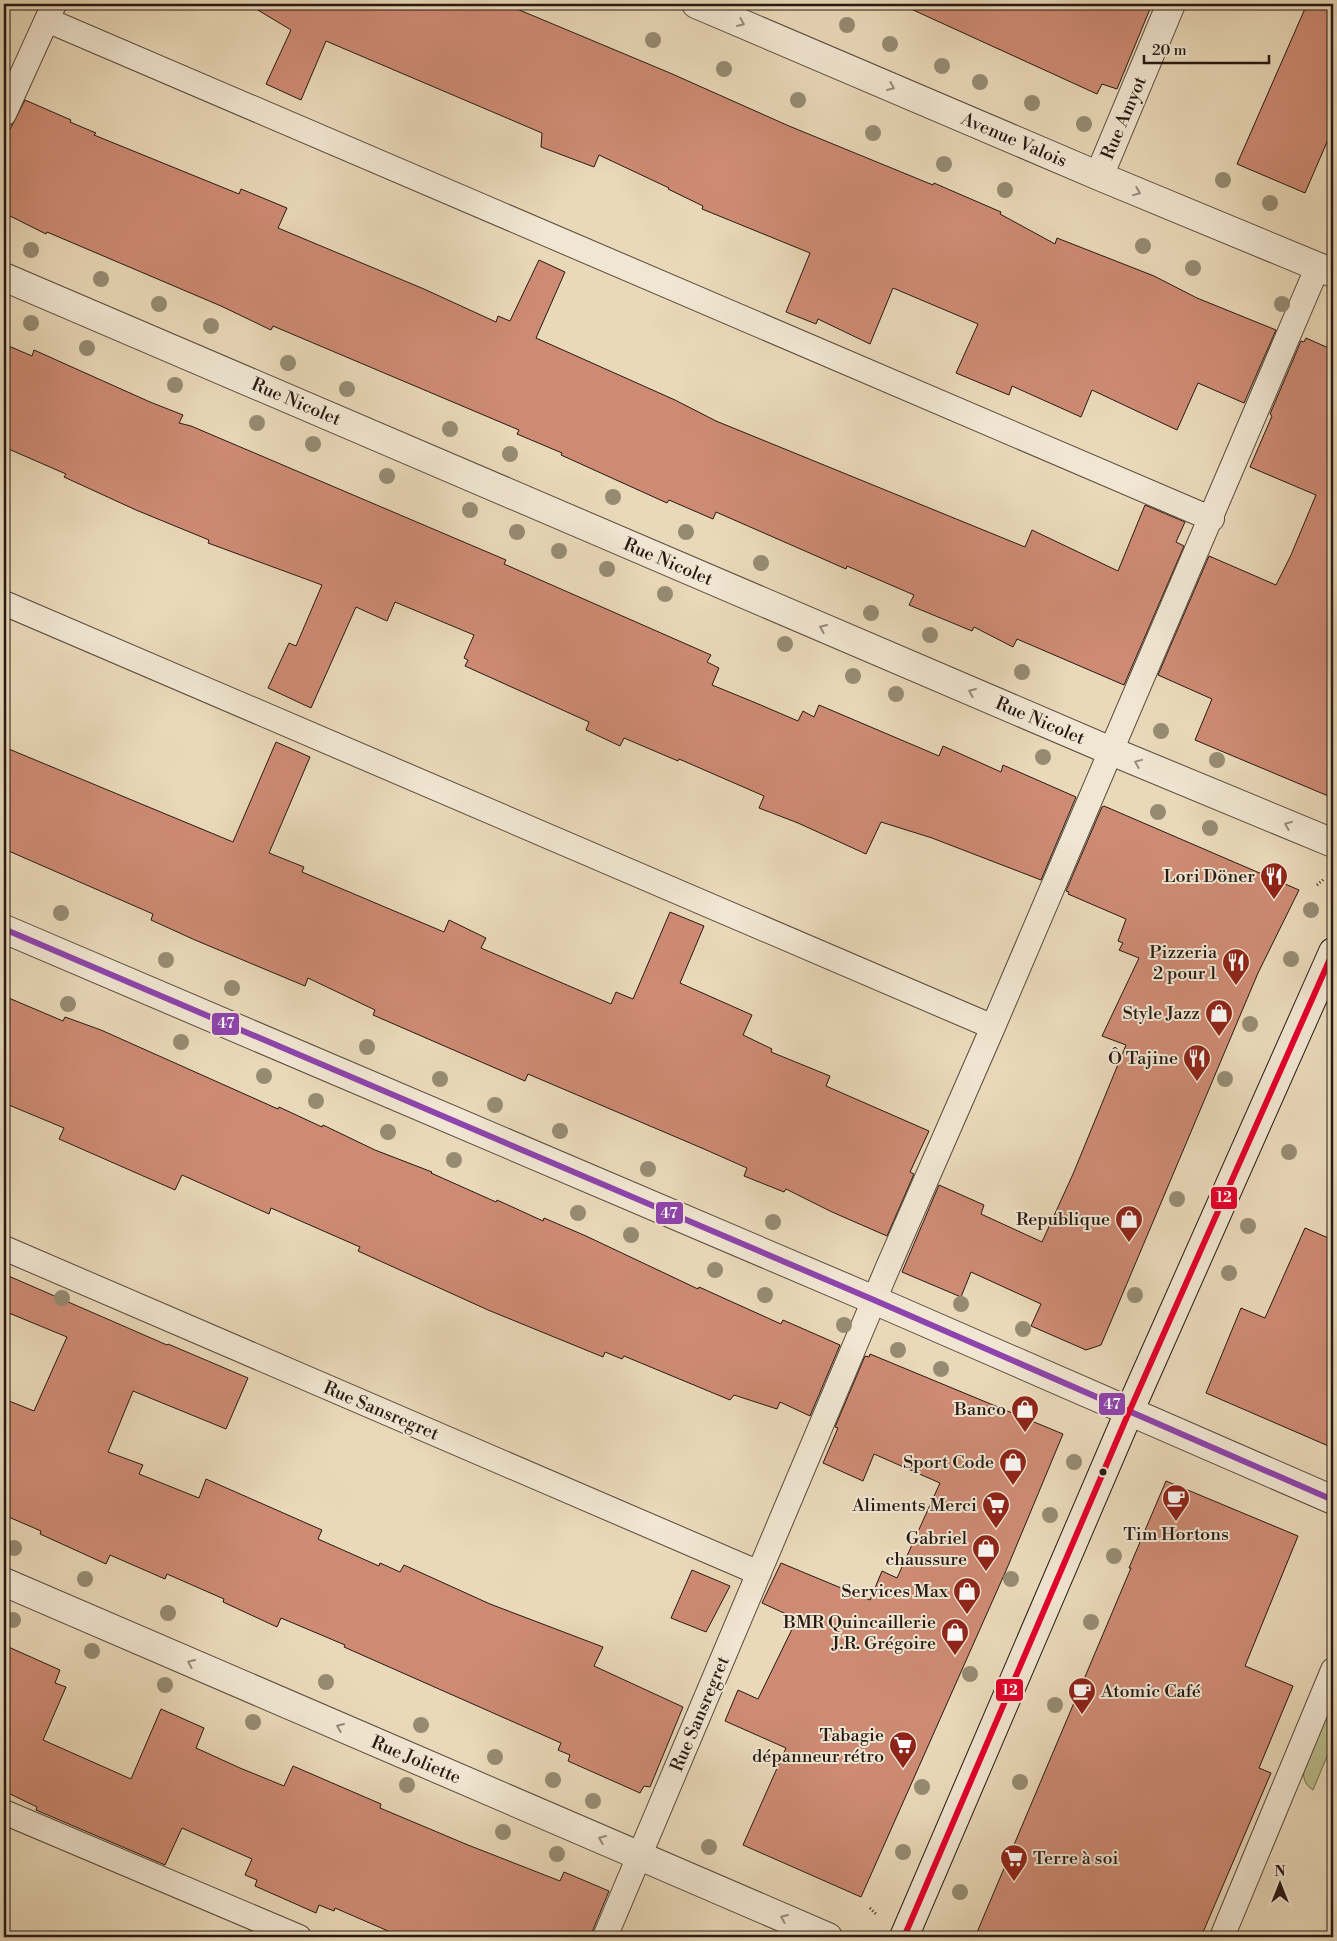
<svg xmlns="http://www.w3.org/2000/svg" width="1337" height="1941" font-family="'Libre Bodoni',serif">
<style>
.green{fill:#babe8d;stroke:#706c50}
.building{fill:#ce8b74;stroke:#261913}
.lines{fill:none;stroke-linecap:round;stroke-linejoin:round}
.service-casing{stroke:#57493c;stroke-width:26}
.minor-casing{stroke:#57493c;stroke-width:30}
.secondary-casing{stroke:#261913;stroke-width:30}
.path{stroke:#261913;stroke-width:3;stroke-dasharray:1 2.5;stroke-linecap:butt}
.service{stroke:#f1e6d2;stroke-width:24}
.minor{stroke:#f1e6d2;stroke-width:28}
.secondary{stroke:#f1e6d2;stroke-width:28}
.bus-1-casing{stroke:#f1e6d2;stroke-width:10}
.bus-2-casing{stroke:#f1e6d2;stroke-width:10}
.bus-1{stroke:#8e44ad;stroke-width:6}
.bus-2{stroke:#e4002b;stroke-width:6}
.tree{fill:#968b72}
.oneway{stroke:#968a7c}
.bus-dot{fill:#261913;stroke:#f1e6d2;stroke-width:2}
.labels{text-anchor:middle;dominant-baseline:central;stroke-width:4;stroke-linejoin:round;paint-order:stroke}
.street-label{font-size:18px;fill:#261913;stroke:#f1e6d2}
.poi-label{font-size:18px;fill:#261913;stroke:#f1e6d2;text-anchor:end}
.line-badge{stroke:#f1e6d2;stroke-width:2}
.badge-label{font-size:14px;text-anchor:middle;font-weight:bold;fill:#fff}
</style>
<rect width="100%" height="100%" fill="#ead9b9"/>
<filter id="stains"><feTurbulence type="fractalNoise" baseFrequency=".004" numOctaves="4"/><feColorMatrix values="0 0 0 0 .2 0 0 0 0 .09 0 0 0 0 .02 0 0 0 .5 -.17"/></filter>
<radialGradient id="worn" r=".72"><stop offset=".6" stop-color="#630" stop-opacity="0"/><stop offset="1" stop-color="#630" stop-opacity=".3"/></radialGradient>
<path class="green" d="M1333 1695V1742L1313 1790C1303 1783 1303 1777 1304 1765Z"/>
<path class="building" d="M248 4H505L670 73 789 126 933 185 934 183 950 190 1001 212 1000 214 1055 244 1057 238 1154 276 1197 298 1276 330 1244 403 1198 383 1177 430 1092 390 1081 417 1012 386 1009 395 956 373 978 324 893 288 870 344 818 319 816 324 786 312 810 253 702 209 703 206 668 189 669 188 599 155 594 167 541 147 542 133 326 41 301 100 266 84 291 30Z
M900 4H1152L1117 89 1102 84 1097 94Z
M1307 4H1333V128L1305 193 1237 164Z
M25 100 71 120 70 122 96 133 94 135 239 194 241 189 287 208 278 228 424 289 496 322 498 316 510 321 539 260 565 272 536 338 675 400 716 421 1025 547 1032 530 1118 571 1145 505 1185 522 1176 542 1184 546 1124 685 1017 639 1013 647 974 627 972 631 909 605 914 595 847 566 846 569 716 512 713 519 669 500 667 503 561 455 562 453 517 434 519 430 273 326 271 330 221 306 47 232 46 234 4 213V141Z
M1306 338 1333 350V798L1195 740 1212 699 1158 675 1209 556 1276 585 1291 555 1316 495 1250 467 1272 416 1270 414 1301 341 1304 342Z
M4 344 32 356 34 350 150 402 183 415 179 423 191 426 506 560 504 564 711 655 707 662 719 668 712 685 756 703 798 721 803 711 814 717 819 705 939 756 943 746 1001 772 1003 765 1076 797 1041 880 932 838 881 822 866 854 798 823 759 808 764 796 679 759 678 761 624 738 620 746 586 730 589 722 465 666 468 660 464 658 474 635 395 602 387 621 356 607 311 708 268 688 289 643 296 646 322 585 208 543 209 540 136 510 64 477 66 474 4 447Z
M276 742 310 757 269 853 304 867 302 872 444 932 449 920 486 938 481 948 611 1004 616 992 633 999 670 912 704 926 680 983 752 1015 743 1035 772 1049 771 1052 830 1076 826 1086 929 1131 910 1172 914 1174 887 1236 832 1212 786 1189 784 1192 744 1176 747 1168 704 1149 528 1074 525 1081 373 1015 375 1010 308 978 305 986 195 940 151 920 153 914 4 849V747L233 842Z
M1104 806 1299 890 1258 973 1101 1345 1086 1350 1031 1326 1041 1304 971 1272 961 1297 902 1272 939 1185 984 1205 981 1214 1042 1242 1073 1174 1126 1045 1102 1036 1139 958 1119 950 1123 943 1118 941 1126 919 1068 894 1069 892 1066 891 1102 807Z
M4 996 63 1021 65 1017 101 1030 278 1109 279 1107 322 1127 323 1125 375 1150 432 1172 431 1173 496 1202 497 1200 543 1221 544 1218 586 1236 698 1289 699 1287 781 1324 783 1320 840 1345 810 1416 780 1402 777 1409 734 1395 730 1400 624 1356 622 1359 605 1352 603 1357 488 1310 358 1251 360 1247 271 1208 269 1214 182 1175 175 1190 59 1139 64 1128 4 1103Z
M1305 1228 1333 1240V1448L1206 1393 1241 1308 1265 1318Z
M4 1274 167 1345 168 1344 248 1378 226 1429 133 1391 108 1452 143 1465 139 1474 199 1498 206 1479 322 1530 318 1539 379 1566 380 1563 400 1572 404 1565 490 1604 603 1647 594 1666 683 1707 650 1787 644 1786 640 1793 568 1761 570 1755 558 1750 561 1743 344 1647 345 1645 281 1618 277 1627 223 1602 224 1599 167 1574 165 1579 110 1555 106 1564 40 1534 41 1531 4 1515V1399L34 1411 67 1337 4 1311Z
M870 1354 1063 1434 1008 1566 861 1897 743 1845 786 1748 725 1721 738 1690 758 1699 797 1619 762 1603 781 1563 870 1600 882 1571 897 1578 940 1483 874 1454 863 1481 823 1463 838 1428 835 1427 865 1356 869 1357Z
M1166 1481 1298 1536 1245 1666 1293 1686 1259 1768 1271 1773 1201 1937H975L1131 1568H1129Z
M692 1570 730 1586 706 1632 671 1618Z
M4 1645 60 1670 55 1683 66 1687 43 1740 131 1779 161 1709 204 1728 196 1748 240 1768 284 1786 293 1766 381 1804 380 1808 468 1845 560 1881 564 1872 609 1891 590 1937H402L335 1908 334 1911 319 1905 316 1913 255 1886 257 1880 245 1875 252 1859 182 1828 165 1865 36 1810 37 1807 4 1791Z"/>
<g class="lines">
<g class="service-casing">
<path id="service" d="M47 20 1212 519
M4 114 54 4
M4 603 993 1027
M4 1248 759 1573
M4 1812 299 1937
M605 1937 888 1267 993 1027 1318 266
M1222 1937 1333 1670"/>
</g>
<g class="minor-casing">
<path id="minor" d="M696 4 1099 176 1333 273
M1099 176 1171 4
M4 277 1111 751 1333 843
M4 929 874 1300 1333 1500
M4 1582 828 1937"/>
</g>
<g class="secondary-casing">
<path id="secondary" d="M904 1937 1129 1412 1333 952"/>
</g>
<path class="path" d="M1317 885 1324 879
M870 1908 876 1914"/>
<use href="#service" class="service"/>
<use href="#minor" class="minor"/>
<use href="#secondary" class="secondary"/>
<g class="bus-1-casing">
<path id="bus-1" d="M4 929 874 1300 1333 1500"/>
</g>
<g class="bus-2-casing">
<path id="bus-2" d="M904 1937 1129 1412 1333 952"/>
</g>
<use href="#bus-1" class="bus-1"/>
<use href="#bus-2" class="bus-2"/>
</g>
<g class="tree">
<circle cx="847" cy="25" r="8"/>
<circle cx="653" cy="40" r="8"/>
<circle cx="890" cy="44" r="8"/>
<circle cx="942" cy="66" r="8"/>
<circle cx="724" cy="69" r="8"/>
<circle cx="980" cy="82" r="8"/>
<circle cx="798" cy="100" r="8"/>
<circle cx="1032" cy="103" r="8"/>
<circle cx="1084" cy="124" r="8"/>
<circle cx="873" cy="133" r="8"/>
<circle cx="944" cy="164" r="8"/>
<circle cx="1223" cy="180" r="8"/>
<circle cx="1005" cy="190" r="8"/>
<circle cx="1270" cy="203" r="8"/>
<circle cx="1143" cy="246" r="8"/>
<circle cx="31" cy="250" r="8"/>
<circle cx="1193" cy="268" r="8"/>
<circle cx="101" cy="279" r="8"/>
<circle cx="159" cy="304" r="8"/>
<circle cx="1282" cy="304" r="8"/>
<circle cx="31" cy="323" r="8"/>
<circle cx="211" cy="326" r="8"/>
<circle cx="87" cy="348" r="8"/>
<circle cx="288" cy="363" r="8"/>
<circle cx="175" cy="385" r="8"/>
<circle cx="347" cy="389" r="8"/>
<circle cx="257" cy="423" r="8"/>
<circle cx="450" cy="429" r="8"/>
<circle cx="313" cy="444" r="8"/>
<circle cx="510" cy="454" r="8"/>
<circle cx="387" cy="476" r="8"/>
<circle cx="613" cy="497" r="8"/>
<circle cx="470" cy="510" r="8"/>
<circle cx="517" cy="532" r="8"/>
<circle cx="686" cy="532" r="8"/>
<circle cx="559" cy="551" r="8"/>
<circle cx="761" cy="563" r="8"/>
<circle cx="607" cy="569" r="8"/>
<circle cx="665" cy="594" r="8"/>
<circle cx="871" cy="613" r="8"/>
<circle cx="930" cy="635" r="8"/>
<circle cx="785" cy="644" r="8"/>
<circle cx="1022" cy="672" r="8"/>
<circle cx="853" cy="676" r="8"/>
<circle cx="896" cy="694" r="8"/>
<circle cx="1161" cy="731" r="8"/>
<circle cx="1043" cy="757" r="8"/>
<circle cx="1217" cy="760" r="8"/>
<circle cx="1158" cy="812" r="8"/>
<circle cx="1210" cy="828" r="8"/>
<circle cx="1311" cy="910" r="8"/>
<circle cx="61" cy="913" r="8"/>
<circle cx="1291" cy="959" r="8"/>
<circle cx="166" cy="960" r="8"/>
<circle cx="232" cy="988" r="8"/>
<circle cx="68" cy="1004" r="8"/>
<circle cx="1250" cy="1024" r="8"/>
<circle cx="181" cy="1042" r="8"/>
<circle cx="367" cy="1047" r="8"/>
<circle cx="264" cy="1076" r="8"/>
<circle cx="440" cy="1079" r="8"/>
<circle cx="1225" cy="1079" r="8"/>
<circle cx="316" cy="1101" r="8"/>
<circle cx="495" cy="1105" r="8"/>
<circle cx="560" cy="1131" r="8"/>
<circle cx="388" cy="1132" r="8"/>
<circle cx="1289" cy="1152" r="8"/>
<circle cx="454" cy="1160" r="8"/>
<circle cx="648" cy="1169" r="8"/>
<circle cx="1177" cy="1199" r="8"/>
<circle cx="578" cy="1213" r="8"/>
<circle cx="773" cy="1222" r="8"/>
<circle cx="1248" cy="1226" r="8"/>
<circle cx="631" cy="1235" r="8"/>
<circle cx="715" cy="1270" r="8"/>
<circle cx="1229" cy="1273" r="8"/>
<circle cx="765" cy="1295" r="8"/>
<circle cx="1135" cy="1295" r="8"/>
<circle cx="62" cy="1298" r="8"/>
<circle cx="961" cy="1304" r="8"/>
<circle cx="844" cy="1325" r="8"/>
<circle cx="1023" cy="1329" r="8"/>
<circle cx="898" cy="1350" r="8"/>
<circle cx="941" cy="1369" r="8"/>
<circle cx="1074" cy="1462" r="8"/>
<circle cx="1050" cy="1515" r="8"/>
<circle cx="14" cy="1548" r="8"/>
<circle cx="1114" cy="1556" r="8"/>
<circle cx="85" cy="1579" r="8"/>
<circle cx="1011" cy="1579" r="8"/>
<circle cx="168" cy="1613" r="8"/>
<circle cx="13" cy="1620" r="8"/>
<circle cx="1091" cy="1622" r="8"/>
<circle cx="92" cy="1651" r="8"/>
<circle cx="970" cy="1674" r="8"/>
<circle cx="326" cy="1682" r="8"/>
<circle cx="165" cy="1685" r="8"/>
<circle cx="1055" cy="1705" r="8"/>
<circle cx="253" cy="1722" r="8"/>
<circle cx="421" cy="1725" r="8"/>
<circle cx="495" cy="1757" r="8"/>
<circle cx="553" cy="1780" r="8"/>
<circle cx="1020" cy="1782" r="8"/>
<circle cx="407" cy="1785" r="8"/>
<circle cx="922" cy="1787" r="8"/>
<circle cx="593" cy="1801" r="8"/>
<circle cx="503" cy="1832" r="8"/>
<circle cx="709" cy="1847" r="8"/>
<circle cx="903" cy="1852" r="8"/>
<circle cx="557" cy="1854" r="8"/>
<circle cx="960" cy="1892" r="8"/>
</g>
<defs><path id="oneway-chevron" d="M-2-3.5L2.5 0L-2 3.5" fill="none" stroke-width="1.6" stroke-linecap="round" stroke-linejoin="round" transform="scale(1.25)"/></defs>
<g class="oneway">
<use href="#oneway-chevron" transform="translate(741 23) rotate(23)"/>
<use href="#oneway-chevron" transform="translate(891 87) rotate(23)"/>
<use href="#oneway-chevron" transform="translate(1137 192) rotate(22)"/>
<use href="#oneway-chevron" transform="translate(823 628) rotate(-157)"/>
<use href="#oneway-chevron" transform="translate(972 692) rotate(-157)"/>
<use href="#oneway-chevron" transform="translate(1138 763) rotate(-158)"/>
<use href="#oneway-chevron" transform="translate(1288 825) rotate(-158)"/>
<use href="#oneway-chevron" transform="translate(191 1663) rotate(-157)"/>
<use href="#oneway-chevron" transform="translate(340 1727) rotate(-157)"/>
<use href="#oneway-chevron" transform="translate(602 1839) rotate(-157)"/>
<use href="#oneway-chevron" transform="translate(784 1918) rotate(-157)"/>
</g>
<defs>
<g id="restaurant-pin" transform="scale(1.4375)"><path d="M0 17L-7.5 6A9.5 9.5 0 1 1 7.5 6Z" fill="#8f2418" stroke="#f1e6d2"/><path d="M-5-6h1v4h1v-4h1v4h1v-4h1v5L-1.5 .5V6h-2V.5L-5-1ZM5-6V6H3V1.5H1.5Q1.5-4 5-6Z" fill="#fff"/></g>
<g id="shop-pin" transform="scale(1.4375)"><path d="M0 17L-7.5 6A9.5 9.5 0 1 1 7.5 6Z" fill="#8f2418" stroke="#f1e6d2"/><path d="M-5-2.5h2.3a2.7 3.5 0 0 1 5.4 0H5L5.5 6h-11ZM-1.5-2.5h3a1.5 2.3 0 0 0-3 0Z" fill="#fff"/></g>
<g id="cafe-pin" transform="scale(1.4375)"><path d="M0 17L-7.5 6A9.5 9.5 0 1 1 7.5 6Z" fill="#8f2418" stroke="#f1e6d2"/><path d="M-5.5-4.5H6V0H3Q3 3.5 0 3.5H-2.5Q-5.5 3.5-5.5 0ZM3-3.2v2h1.7v-2ZM-6 4.5H4V6H-6Z" fill="#fff"/></g>
<g id="supermarket-pin" transform="scale(1.4375)"><path d="M0 17L-7.5 6A9.5 9.5 0 1 1 7.5 6Z" fill="#8f2418" stroke="#f1e6d2"/><path d="M-6-5.5h2.5l.6 2H6L4.5 2H-2.5L-4.4-4H-6ZM-1.5 3.2a1.3 1.3 0 1 0 .1 0ZM3 3.2a1.3 1.3 0 1 0 .1 0Z" fill="#fff"/></g>
</defs>
<g fill-rule="evenodd">
<use href="#restaurant-pin" x="1274" y="876"/>
<use href="#restaurant-pin" x="1236" y="962"/>
<use href="#shop-pin" x="1219" y="1013"/>
<use href="#restaurant-pin" x="1197" y="1058"/>
<use href="#shop-pin" x="1129" y="1219"/>
<use href="#shop-pin" x="1025" y="1409"/>
<use href="#shop-pin" x="1013" y="1462"/>
<use href="#cafe-pin" x="1176" y="1498"/>
<use href="#supermarket-pin" x="996" y="1505"/>
<use href="#shop-pin" x="986" y="1548"/>
<use href="#shop-pin" x="967" y="1591"/>
<use href="#shop-pin" x="955" y="1632"/>
<use href="#cafe-pin" x="1082" y="1691"/>
<use href="#supermarket-pin" x="903" y="1745"/>
<use href="#supermarket-pin" x="1014" y="1858"/>
</g>
<circle class="bus-dot" cx="1103" cy="1472" r="4.5"/>
<g class="labels">
<g class="street-label">
<text transform="translate(1124 118) rotate(-67)">Rue Amyot</text>
<text transform="translate(1014 140) rotate(23)">Avenue Valois</text>
<text transform="translate(296 402) rotate(23)">Rue Nicolet</text>
<text transform="translate(668 562) rotate(23)">Rue Nicolet</text>
<text transform="translate(1040 721) rotate(23)">Rue Nicolet</text>
<text transform="translate(381 1411) rotate(23)">Rue Sansregret</text>
<text transform="translate(700 1714) rotate(-67)">Rue Sansregret</text>
<text transform="translate(416 1760) rotate(23)">Rue Joliette</text>
</g>
<g class="poi-label">
<text x="1255" y="876">Lori Döner</text>
<text x="1217" y="952">Pizzeria<tspan x="1217" dy="21">2 pour 1</tspan></text>
<text x="1200" y="1013">Style Jazz</text>
<text x="1178" y="1058">Ô Tajine</text>
<text x="1110" y="1219">Republique</text>
<text x="1006" y="1409">Banco</text>
<text x="994" y="1462">Sport Code</text>
<text x="977" y="1505">Aliments Merci</text>
<text x="1176" y="1534" text-anchor="middle">Tim Hortons</text>
<text x="967" y="1538">Gabriel<tspan x="967" dy="21">chaussure</tspan></text>
<text x="948" y="1591">Services Max</text>
<text x="936" y="1622">BMR Quincaillerie<tspan x="936" dy="21">J.R. Grégoire</tspan></text>
<text x="1101" y="1691" text-anchor="start">Atomic Café</text>
<text x="884" y="1735">Tabagie<tspan x="884" dy="21">dépanneur rétro</tspan></text>
<text x="1033" y="1858" text-anchor="start">Terre à soi</text>
</g>
</g>
<g class="line-badge">
<rect x="211" y="1012" width="29" height="24" rx="5" fill="#8e44ad"/>
<rect x="1210" y="1186" width="28" height="24" rx="5" fill="#e4002b"/>
<rect x="655" y="1201" width="29" height="24" rx="5" fill="#8e44ad"/>
<rect x="1098" y="1392" width="28" height="24" rx="5" fill="#8e44ad"/>
<rect x="995" y="1678" width="29" height="24" rx="5" fill="#e4002b"/>
</g>
<g class="badge-label">
<text x="226" y="1028">47</text>
<text x="1224" y="1202">12</text>
<text x="669" y="1218">47</text>
<text x="1112" y="1409">47</text>
<text x="1010" y="1695">12</text>
</g>
<rect width="1337" height="1941" fill="none" stroke="#ead9b9" stroke-width="20"/>
<rect x="5" y="5" width="1327" height="1931" fill="none" stroke="#261913" stroke-width="2.5"/>
<rect x="10" y="10" width="1317" height="1921" fill="none" stroke="#261913"/>
<g transform="translate(1280 1884)" stroke="#f1e6d2" stroke-width="4" paint-order="stroke">
<path d="M0-4L9 19L0 12L-9 19Z" fill="#261913"/>
<text y="-8" font-size="14" font-weight="bold" text-anchor="middle" fill="#261913">N</text>
</g>
<path d="M1144 55v8h125v-8" fill="none" stroke="#261913" stroke-width="2.5"/>
<text x="1152" y="55" font-size="15" fill="#261913" stroke="#f1e6d2" stroke-width="4" paint-order="stroke">20 m</text>
<rect width="100%" height="100%" filter="url(#stains)"/>
<rect width="100%" height="100%" fill="url(#worn)"/>
</svg>
